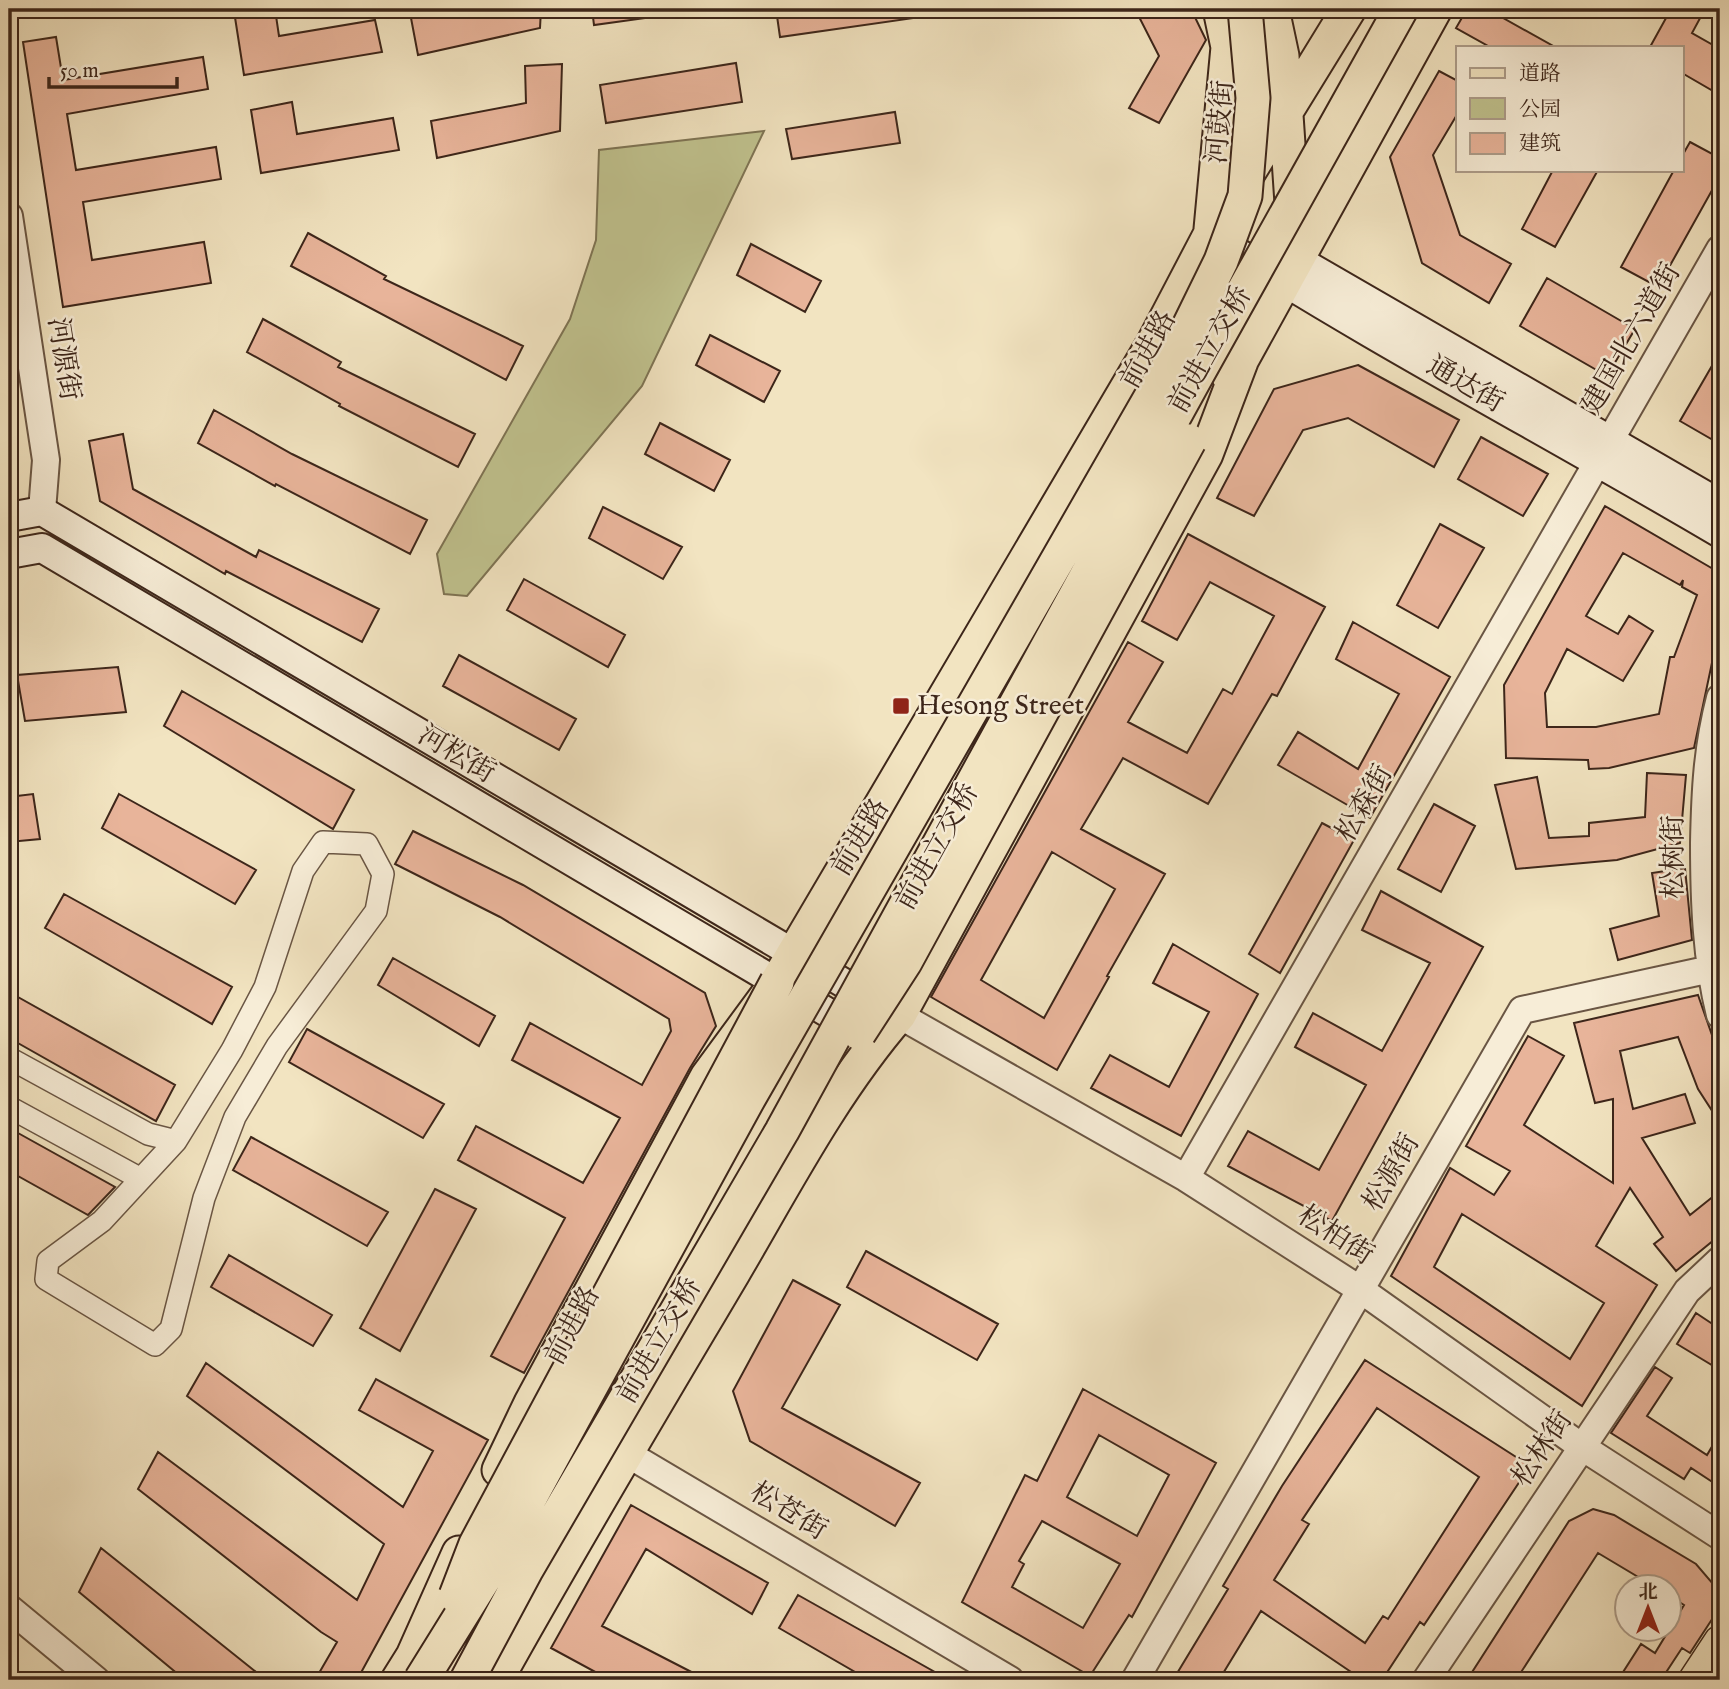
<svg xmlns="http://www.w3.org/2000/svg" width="1729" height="1689" font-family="'IM FELL English','Noto Serif SC',serif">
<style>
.green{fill:#c0c28e;stroke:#7e7454;stroke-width:2}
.building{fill:#e8b49a;stroke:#3d261a;stroke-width:2;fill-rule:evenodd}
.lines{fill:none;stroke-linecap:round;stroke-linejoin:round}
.minor-casing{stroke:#6a5644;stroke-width:24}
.tertiary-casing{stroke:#6a5644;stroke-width:30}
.secondary-casing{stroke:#3d261a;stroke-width:32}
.primary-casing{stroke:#3d261a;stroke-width:35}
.trunk-casing{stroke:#3d261a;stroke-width:37}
.minor{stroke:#f7edd7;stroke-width:21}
.tertiary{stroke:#f7edd7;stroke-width:26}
.secondary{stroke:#f7edd7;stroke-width:28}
.primary{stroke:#f2e4c1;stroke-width:32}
.trunk{stroke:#f2e4c1;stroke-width:33}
.trunk-bridge-casing{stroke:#3d261a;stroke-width:37;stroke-linecap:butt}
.trunk-bridge{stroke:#f2e4c1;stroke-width:33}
.poi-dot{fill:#8f2418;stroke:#f7edd7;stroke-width:2.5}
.labels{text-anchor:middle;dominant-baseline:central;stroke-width:5;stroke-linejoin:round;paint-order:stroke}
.street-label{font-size:28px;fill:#3d261a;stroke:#f7edd7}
.poi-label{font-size:28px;fill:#3d261a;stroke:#f7edd7;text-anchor:start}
</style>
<rect width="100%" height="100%" fill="#f2e4c1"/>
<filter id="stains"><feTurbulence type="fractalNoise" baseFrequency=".00286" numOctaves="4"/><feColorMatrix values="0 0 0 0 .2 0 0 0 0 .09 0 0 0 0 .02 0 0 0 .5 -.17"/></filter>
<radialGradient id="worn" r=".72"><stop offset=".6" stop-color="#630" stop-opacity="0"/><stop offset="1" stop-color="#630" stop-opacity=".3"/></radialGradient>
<path class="green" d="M764 131 642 386 467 596 444 594 437 554 570 319 596 240 599 150Z"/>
<path class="building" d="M249 9H275L279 36 375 20 382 52 244 75 234 11Z
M461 9H541L540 28 418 55 411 18Z
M592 9H652L653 17 594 25Z
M776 9H921V17L780 37Z
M1135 9H1191L1206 40 1159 123 1129 108 1159 56Z
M1467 9H1487L1555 47H1490L1456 28Z
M1671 9H1705L1692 33 1720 49V95L1682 73V47H1650Z
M56 37 63 80 203 57 208 89 67 114 76 170 216 147 221 179 83 202 92 260 204 242 211 283 63 307 23 42Z
M736 63 742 102 606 123 600 85Z
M562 64 560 131 437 158 431 121 526 103 525 66Z
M1439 71 1458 81V113L1433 155 1460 235 1511 264 1489 303 1422 263 1390 157Z
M292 102 297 134 393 118 399 150 261 173 251 110Z
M895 112 900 143 792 159 786 129Z
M1690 142 1720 158V176L1658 287 1621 267 1674 170H1682V156Z
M1553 170H1598L1555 247 1522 229Z
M308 233 386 276 384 279 523 346 506 380 291 266Z
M751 244 821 281 805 312 737 275Z
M1547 278 1635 329 1607 376 1520 326Z
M263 319 341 362 338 367 475 434 458 467 339 406 340 404 247 352Z
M710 335 780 371 764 402 696 365Z
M1720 352V444L1680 421Z
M1358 365 1459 420 1434 467 1348 418 1303 430 1254 516 1217 498 1274 389Z
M214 410 292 454 427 520 410 554 276 484 275 486 198 443Z
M660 423 730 460 714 491 645 454Z
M123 434 133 489 256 557 259 550 379 609 362 642 226 571 225 574 100 501 89 441Z
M1481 437 1548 474 1523 516 1458 479Z
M1605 506 1720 573V638L1713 658 1694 748 1609 768 1589 769 1588 760 1506 758 1504 685ZM1623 553 1680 585 1683 580 1682 587 1697 595 1674 657H1670L1659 714 1596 727H1547L1545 693 1567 649 1623 681 1653 631 1629 616 1618 634 1586 616Z
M603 507 682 547 663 579 589 538Z
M1440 524 1484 548 1438 628 1397 605Z
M1188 534 1325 607 1277 696 1272 694 1208 804 1123 758 1081 829 1165 874 1107 976 1109 977 1057 1070 931 997 1128 642 1163 662 1128 722 1187 753 1223 689 1232 694 1274 616 1210 582 1177 640 1142 621ZM1052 852 1115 889 1044 1018 981 980Z
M524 579 625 635 608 667 507 610Z
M1353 622 1450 677 1370 818 1278 765 1298 732 1358 769 1399 694 1336 659Z
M459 655 576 719 559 750 443 686Z
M118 667 126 712 25 721 17 675Z
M182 691 354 790 333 829 164 726Z
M1647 773 1686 775 1680 843 1617 860 1516 869 1495 785 1537 777 1549 838 1589 836V823L1645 817Z
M33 794 40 839 9 842V797Z
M119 794 256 870 235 904 102 828Z
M1434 804 1475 826 1441 892 1398 869Z
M1322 823 1354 840 1280 973 1249 954Z
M413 831 523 885 705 993 716 1026 690 1068 524 1373 491 1356 565 1218 458 1160 476 1126 583 1183 620 1118 512 1060 530 1023 642 1085 671 1031 669 1019 500 917 395 864Z
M1685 868 1692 940 1618 960 1610 929 1659 916 1652 873Z
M1381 891 1483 947 1332 1221 1228 1166 1248 1131 1319 1170 1366 1085 1295 1047 1313 1013 1382 1051 1430 963 1362 930Z
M64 894 232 987 212 1024 45 928Z
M1173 944 1258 994 1181 1136 1091 1088 1110 1055 1169 1087 1209 1012 1153 983Z
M393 958 495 1016 479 1046 378 985Z
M9 992 175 1085 156 1121 9 1038Z
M1698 995 1720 1058V1123L1698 1089 1678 1037 1620 1051 1633 1109 1685 1094 1695 1123 1642 1138 1690 1215 1720 1191V1235L1676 1271 1654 1244 1663 1237 1630 1188 1596 1246 1657 1285 1582 1406 1391 1276 1450 1168 1494 1195 1510 1171 1466 1146 1528 1036 1564 1056 1524 1125 1613 1183V1099L1595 1103 1574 1023ZM1462 1214 1604 1303 1570 1359 1434 1267Z
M307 1029 444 1104 423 1138 289 1062Z
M9 1128 115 1187 88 1215 9 1171Z
M251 1137 388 1212 367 1246 233 1170Z
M435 1189 476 1209 400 1351 360 1328Z
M866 1251 998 1324 977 1360 847 1287Z
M229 1255 332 1315 313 1346 211 1287Z
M793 1280 840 1305 782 1408 920 1483 895 1526 750 1441 733 1391Z
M1696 1313 1720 1329V1370L1677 1344Z
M1365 1360 1530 1466 1424 1625 1420 1622 1382 1680H1363L1261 1611 1219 1680H1173L1228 1589 1223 1586 1282 1486ZM1377 1408 1479 1477 1388 1619 1383 1616 1365 1643 1274 1580 1309 1524 1302 1520Z
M206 1363 403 1507 433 1451 359 1410 376 1379 488 1440 357 1680H315L337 1642 321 1632 138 1489 158 1452 357 1600 384 1544 187 1396Z
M1655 1367 1672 1378 1647 1416 1707 1455 1720 1433V1487L1691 1468 1684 1479 1611 1433Z
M1083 1389 1216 1463 1132 1617 1129 1615 1090 1676 962 1602 1025 1475 1037 1481ZM1099 1435 1169 1475 1137 1536 1067 1497ZM1042 1521 1120 1564 1083 1628 1012 1587 1024 1564 1019 1561Z
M631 1505 768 1583 752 1614 646 1549 602 1626 707 1680H610L551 1648Z
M1593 1509 1614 1515 1696 1564 1720 1592V1607L1690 1653 1682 1648 1661 1680H1618L1641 1644 1655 1653 1684 1605 1670 1596V1587H1655L1598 1553 1516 1680H1467L1569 1521Z
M101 1548 266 1680H185L79 1592Z
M798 1595 949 1680H869L779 1628Z"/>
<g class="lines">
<g class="minor-casing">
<path id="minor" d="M323 842 367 844 383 874 376 911 277 1046 235 1117 204 1198 171 1329 155 1345 46 1279 48 1261 102 1221 176 1141 232 1050 265 987 303 871Z
M9 1058 148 1134 176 1141
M9 1107 141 1179"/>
</g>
<g class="tertiary-casing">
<path id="tertiary" d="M9 216 46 460 42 511
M1720 698C1707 748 1705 792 1704 843 1704 901 1706 958 1720 1015
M899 1015 1186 1178 1361 1290 1582 1447 1720 1536
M1186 1178 1720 249
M554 1416 626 1453 1010 1680
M9 1608 96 1680
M1135 1680 1522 1010 1711 969
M1426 1680 1687 1291 1720 1260"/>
</g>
<g class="secondary-casing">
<path id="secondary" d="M1210 235C1376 342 1551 433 1720 533
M1296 259 1720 504
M9 517 42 511 876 1002
M9 554 42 548 859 1031"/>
</g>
<g class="primary-casing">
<path id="primary" d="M1695 1680 1720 1642"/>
</g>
<g class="trunk-casing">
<path id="trunk" d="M1272 9 1282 56 1293 218
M1211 229 1228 47 1220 9
M1228 375 1242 359 1435 9
M499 1470 531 1403 707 1077 777 982 1153 344 1210 235 1349 9
M398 1680 413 1656 459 1553
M496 1680C572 1543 653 1408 733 1273 784 1186 833 1091 899 1015L1206 454 1242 359"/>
</g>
<use href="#minor" class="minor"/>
<use href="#tertiary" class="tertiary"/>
<use href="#secondary" class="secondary"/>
<use href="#primary" class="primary"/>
<use href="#trunk" class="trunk"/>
<g class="trunk-bridge-casing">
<path id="trunk-bridge" d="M859 1033 905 962 1189 441
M456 1596 476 1544 777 982
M421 1680 498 1556 747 1101 1174 357 1221 261 1245 196 1253 98 1245 9
M467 1680 526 1570 782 1131 1199 371 1401 9"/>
</g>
<use href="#trunk-bridge" class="trunk-bridge"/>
</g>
<rect class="poi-dot" x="892" y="697" width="18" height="18" rx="3.5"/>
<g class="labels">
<g class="street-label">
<text transform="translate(1221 122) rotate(-85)">河鼓街</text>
<text transform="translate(1632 339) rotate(-60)">建国北六道街</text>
<text transform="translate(1149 350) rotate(-61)">前进路</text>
<text transform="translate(1211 350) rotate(-61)">前进立交桥</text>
<text transform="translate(63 359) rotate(81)">河源街</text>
<text transform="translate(1465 385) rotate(30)">通达街</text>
<text transform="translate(456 755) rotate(31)">河松街</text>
<text transform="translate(1365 804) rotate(-60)">松森街</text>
<text transform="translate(861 838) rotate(-59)">前进路</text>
<text transform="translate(938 847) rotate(-61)">前进立交桥</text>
<text transform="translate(1674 857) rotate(-90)">松树街</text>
<text transform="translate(1392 1173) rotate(-60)">松源街</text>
<text transform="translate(1335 1236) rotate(33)">松柏街</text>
<text transform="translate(573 1326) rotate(-62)">前进路</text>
<text transform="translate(660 1341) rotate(-60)">前进立交桥</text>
<text transform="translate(1543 1449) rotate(-56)">松林街</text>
<text transform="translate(788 1512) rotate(31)">松苍街</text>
</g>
<g class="poi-label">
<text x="917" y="706">Hesong Street</text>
</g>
</g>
<rect width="1729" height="1689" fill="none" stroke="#f2e4c1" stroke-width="35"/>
<rect x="10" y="10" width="1708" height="1668" fill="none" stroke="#3d261a" stroke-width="3.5"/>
<rect x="18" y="18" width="1694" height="1654" fill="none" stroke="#3d261a" stroke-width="2"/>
<rect x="1456" y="46" width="228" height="126" fill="#f7edd7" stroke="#ad9d8b" stroke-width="2"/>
<rect x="1470" y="68" width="35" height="10" fill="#f2e4c1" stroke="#ad9d8b" stroke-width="2"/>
<text x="1519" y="80" font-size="21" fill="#3d261a">道路</text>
<rect x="1470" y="98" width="35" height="21" fill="#c0c28e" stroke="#ad9d8b" stroke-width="2"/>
<text x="1519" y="116" font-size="21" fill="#3d261a">公园</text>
<rect x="1470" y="133" width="35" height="21" fill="#e8b49a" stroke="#ad9d8b" stroke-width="2"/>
<text x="1519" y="150" font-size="21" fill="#3d261a">建筑</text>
<g transform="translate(1648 1608)"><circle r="33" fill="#f7edd7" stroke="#ad9d8b" stroke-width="2"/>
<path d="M0-5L12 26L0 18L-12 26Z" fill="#8f2418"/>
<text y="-10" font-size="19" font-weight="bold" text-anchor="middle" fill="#3d261a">北</text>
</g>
<path d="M49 77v10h128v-10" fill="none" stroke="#3d261a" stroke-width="3.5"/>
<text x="60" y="77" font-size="21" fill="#3d261a" stroke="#f7edd7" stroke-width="5" paint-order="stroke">50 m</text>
<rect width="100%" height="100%" filter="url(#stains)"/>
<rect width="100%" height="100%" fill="url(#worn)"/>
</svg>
